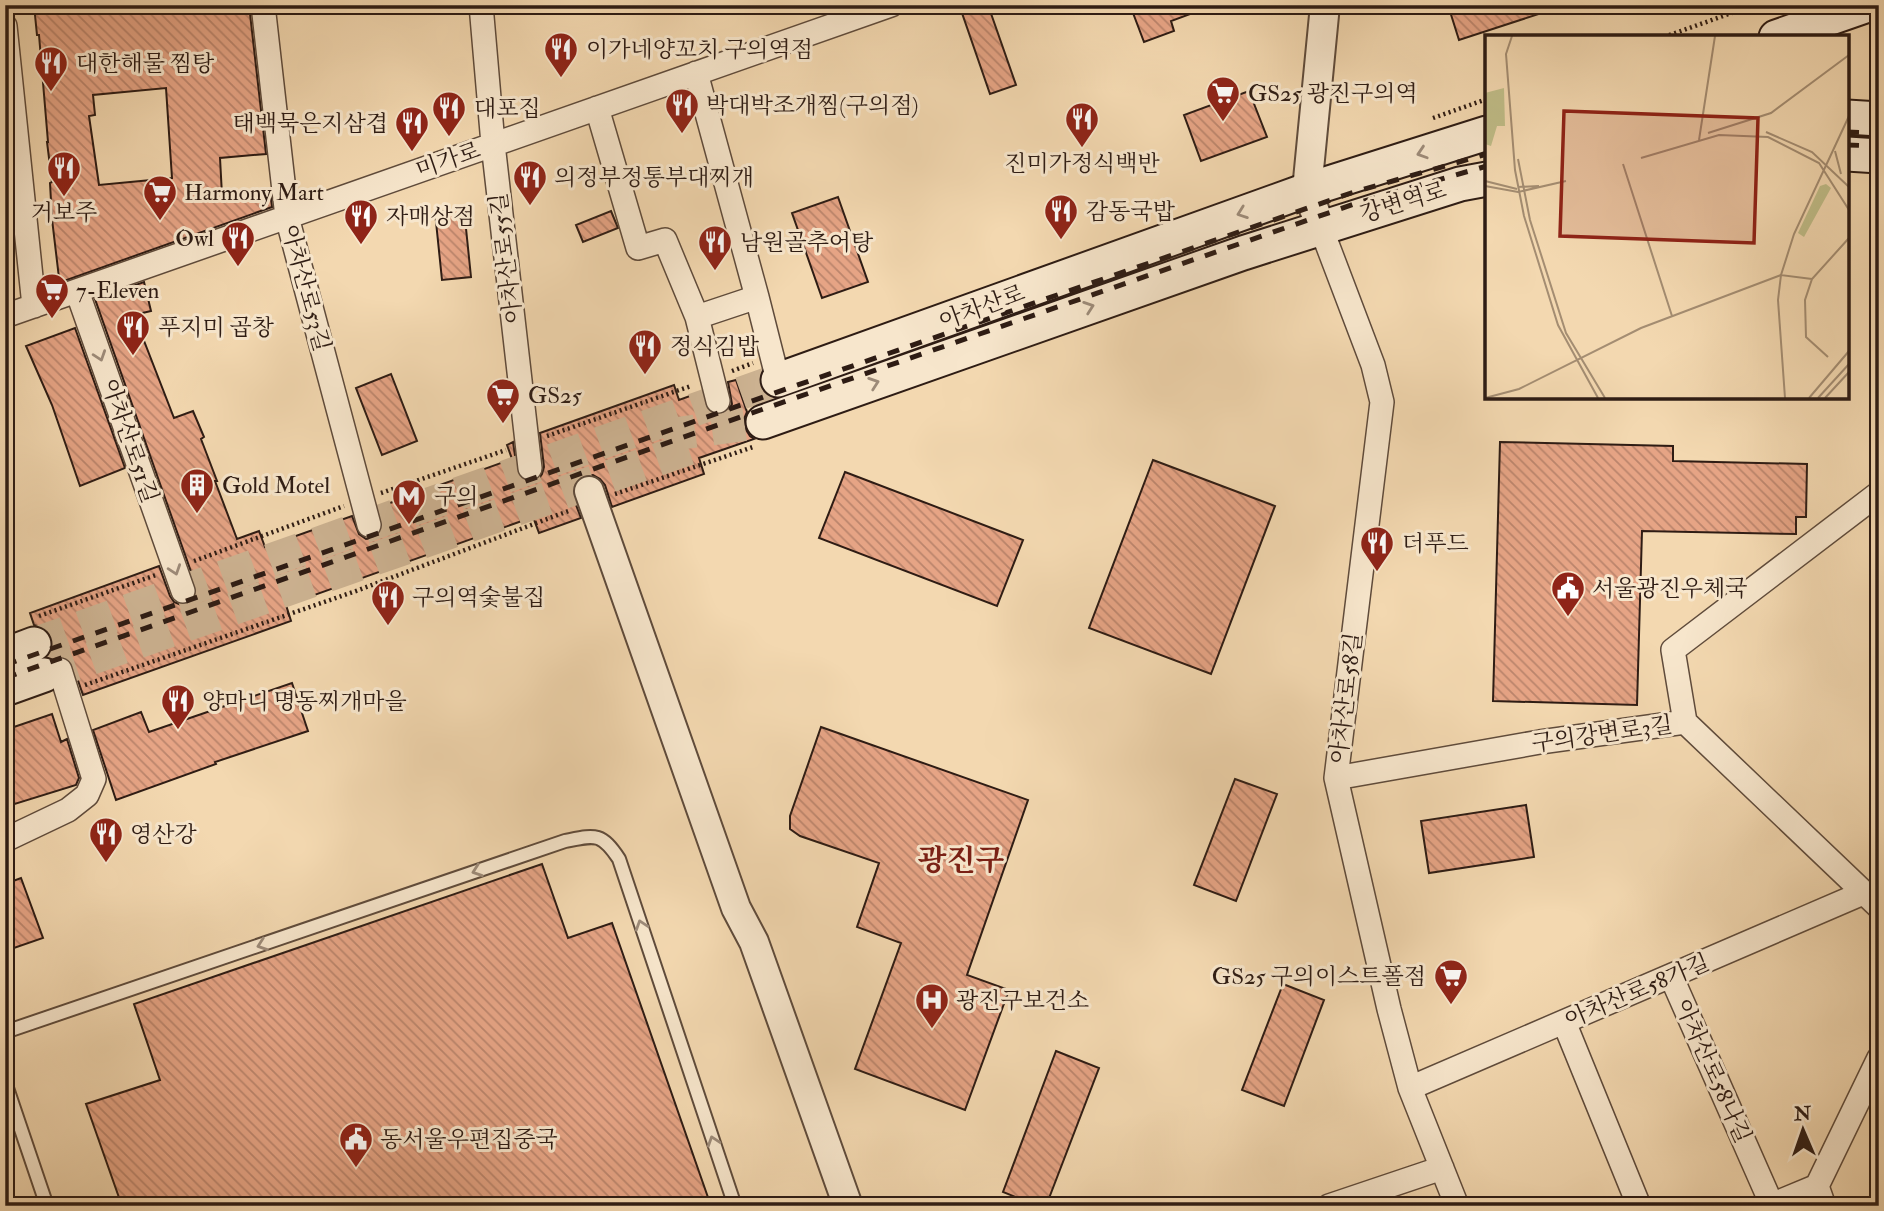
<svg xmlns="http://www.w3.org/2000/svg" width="1884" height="1211" font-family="'IM FELL Double Pica','Noto Serif KR',serif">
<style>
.building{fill:url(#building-back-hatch);stroke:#2e1c14;stroke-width:2;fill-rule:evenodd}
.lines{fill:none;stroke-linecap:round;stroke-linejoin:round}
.secondary-tunnel{stroke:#ccb291;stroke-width:33;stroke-dasharray:33 17;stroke-linecap:butt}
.service-casing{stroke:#5f4b3b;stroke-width:16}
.minor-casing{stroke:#5f4b3b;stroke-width:26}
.tertiary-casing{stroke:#5f4b3b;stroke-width:32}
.secondary-casing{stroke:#2e1c14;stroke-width:37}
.path{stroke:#2e1c14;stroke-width:4.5;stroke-dasharray:2 3.5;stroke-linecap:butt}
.service{stroke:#f7e6cc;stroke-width:12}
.minor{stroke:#f7e6cc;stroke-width:23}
.tertiary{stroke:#f7e6cc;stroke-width:28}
.secondary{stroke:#f7e6cc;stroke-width:33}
.rail{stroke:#2e1c14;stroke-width:5;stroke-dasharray:12 12;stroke-linecap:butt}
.oneway{stroke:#9d8b79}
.labels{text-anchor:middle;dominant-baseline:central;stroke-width:6;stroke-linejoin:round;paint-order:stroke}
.poi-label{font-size:23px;fill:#2e1c14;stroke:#f7e6cc;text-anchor:start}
.street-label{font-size:23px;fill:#2e1c14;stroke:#f7e6cc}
.district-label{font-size:30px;font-weight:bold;fill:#7a1f14;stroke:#f7e6cc}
.inset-road{fill:none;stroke:#a48d72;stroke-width:2}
.view{fill:#8f2418;fill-opacity:0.15;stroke:#8f2418;stroke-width:3.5}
.inset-edge{fill:none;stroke:#2e1c14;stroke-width:3.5}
</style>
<defs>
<pattern id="building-back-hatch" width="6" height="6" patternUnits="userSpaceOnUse" patternTransform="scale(1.75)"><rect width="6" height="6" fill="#e6a485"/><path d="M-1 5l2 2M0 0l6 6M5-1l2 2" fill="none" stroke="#bb856c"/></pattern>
</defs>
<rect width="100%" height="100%" fill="#f3d8b0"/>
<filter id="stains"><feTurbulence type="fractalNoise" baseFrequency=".00286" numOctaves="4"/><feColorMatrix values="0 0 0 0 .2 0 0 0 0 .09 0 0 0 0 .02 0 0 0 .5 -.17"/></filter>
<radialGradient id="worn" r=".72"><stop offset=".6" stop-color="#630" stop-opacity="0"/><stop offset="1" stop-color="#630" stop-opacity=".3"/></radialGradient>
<path class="building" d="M34 5H249L266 154 220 158 222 195 270 191 272 207 64 281 59 278 52 219 50 183 52 182 47 142H48L39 35H37ZM166 88 172 178 99 185 89 116 95 115 93 95Z
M984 5H988L1016 85 990 94 962 13Z
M1130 5H1209V7L1171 21 1174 31 1144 42Z
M1448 5H1554V9L1459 40Z
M1249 91 1267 137 1201 161 1184 115Z
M838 197 868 282 822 298 792 213Z
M464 209 471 277 442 280 435 212Z
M611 211 618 228 583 242 576 225Z
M144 282 151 311 134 315 174 418 193 411 204 437 201 439 217 481H215L237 539 259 531 265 547 352 516 359 534 366 539 373 538 379 534 383 528 379 507 512 459 507 445 513 442 518 476 525 481 531 482 538 480 542 474 544 467 540 433 674 385 679 400 701 392 708 410 714 414 721 415 728 411 732 404 728 382 736 380 747 412 744 419 745 428 750 436 754 439 699 458 704 474 612 507 605 485 600 479 593 475 583 476 576 481 573 489V497L581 518 539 533 533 517 286 605 291 621 83 695 73 666 70 660 62 656 53 658 49 656 53 646 52 637 46 629 34 625 30 613 159 566 170 596 174 602 181 605 188 604 194 600 197 593 196 586 95 299Z
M75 328 125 468 80 486 52 405 26 346Z
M391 374 417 441 382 455 356 388Z
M1500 442 1673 446V461L1807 464 1806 517H1796V534L1642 531 1637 705 1493 701Z
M1153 460 1275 506 1211 674 1089 628Z
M845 472 1023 540 997 606 819 538Z
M292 683 308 731 215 762 216 764 116 800 93 730 141 712 149 732Z
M52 714 61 742 67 739 79 778 76 785 5 807V730Z
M821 727 1028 800 967 975 1009 990 965 1110 855 1069 901 943 857 927 879 863 800 836 790 829V816Z
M1235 779 1277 794 1236 901 1194 885Z
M1526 805 1534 857 1429 873 1421 821Z
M542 864 568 938 612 923 711 1206H122L86 1104 160 1080 134 1004Z
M21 878 43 938 11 949 5 935V884Z
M1283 984 1324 1000 1284 1106 1242 1090Z
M1056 1051 1099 1068 1046 1206H1038L1003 1192Z"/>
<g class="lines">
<path class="secondary-tunnel" d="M663 438 674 434 763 422
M34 644 778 380
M44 675 699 445"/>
<g class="service-casing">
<path id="service" d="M5 1032 565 841C595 835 601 832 619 859L735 1206
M5 1082 47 1206"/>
</g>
<g class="minor-casing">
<path id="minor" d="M263 5 287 217 369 525
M481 5 493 144 530 468
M5 26 34 306
M696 73 757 297 778 380
M597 108 638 248 665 240 697 317 718 401
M1321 228 1373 365 1382 402 1336 778 1389 1009 1410 1088 1457 1206
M77 291 183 591
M5 316 891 5
M697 317 757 297
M1685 722 1673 650 1879 493
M1336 778 1540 742 1685 722 1879 907
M5 840 68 810 87 795 94 779 60 670
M1671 976 1772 1205
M1564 1022 1639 1206
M1410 1088 1863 893
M1329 1206 1442 1168
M1769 1206 1817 1186
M1824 1206 1817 1186 1879 1058"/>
</g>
<g class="tertiary-casing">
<path id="tertiary" d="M1321 228 1307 190 1325 5
M589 491 736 908 754 942 848 1206"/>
</g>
<g class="secondary-casing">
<path id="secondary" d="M1776 37 1868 5
M1847 117 1879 119
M1847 154 1879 156
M778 380 1307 190 1487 133
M763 422 1243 253 1460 184 1487 179
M5 655 34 644
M5 689 44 675"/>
</g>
<path class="path" d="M1664 37 1754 5
M1433 118 1487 99
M732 371 753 363
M547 436 691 386
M381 493 506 450
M615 494 753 447
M194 561 344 506
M39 616 156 575
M85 685 356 591 571 510"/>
<use href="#service" class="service"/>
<use href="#minor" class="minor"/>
<use href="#tertiary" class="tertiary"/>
<use href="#secondary" class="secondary"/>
<path class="rail" d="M1847 132 1879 133
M1847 145 1879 146
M5 665 789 388 1354 192 1487 154
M5 678 726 422 1357 203 1487 166"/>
</g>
<defs><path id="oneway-chevron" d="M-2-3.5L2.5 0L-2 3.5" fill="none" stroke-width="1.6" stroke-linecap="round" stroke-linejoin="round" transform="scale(1.75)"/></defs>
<g class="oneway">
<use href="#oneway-chevron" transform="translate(1422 153) rotate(162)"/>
<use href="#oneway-chevron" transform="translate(1242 213) rotate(160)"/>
<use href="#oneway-chevron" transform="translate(1089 307) rotate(-19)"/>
<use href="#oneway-chevron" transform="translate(100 356) rotate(71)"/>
<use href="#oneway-chevron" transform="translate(874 383) rotate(-19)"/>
<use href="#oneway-chevron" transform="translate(175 570) rotate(71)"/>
<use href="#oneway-chevron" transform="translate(477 871) rotate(161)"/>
<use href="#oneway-chevron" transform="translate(641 925) rotate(-108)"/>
<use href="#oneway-chevron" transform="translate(262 945) rotate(161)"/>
<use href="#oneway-chevron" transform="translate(713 1141) rotate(-108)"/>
</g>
<defs>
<g id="restaurant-pin" transform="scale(1.75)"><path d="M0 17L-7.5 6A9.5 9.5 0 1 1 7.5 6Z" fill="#8f2418" stroke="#f7e6cc"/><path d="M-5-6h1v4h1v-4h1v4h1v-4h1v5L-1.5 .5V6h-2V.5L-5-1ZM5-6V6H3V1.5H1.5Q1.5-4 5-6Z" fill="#fff"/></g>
<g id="supermarket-pin" transform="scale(1.75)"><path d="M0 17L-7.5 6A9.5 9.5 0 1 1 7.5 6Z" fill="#8f2418" stroke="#f7e6cc"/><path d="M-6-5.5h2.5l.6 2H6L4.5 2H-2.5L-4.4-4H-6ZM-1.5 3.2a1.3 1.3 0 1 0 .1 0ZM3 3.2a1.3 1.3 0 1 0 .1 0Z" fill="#fff"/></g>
<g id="building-pin" transform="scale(1.75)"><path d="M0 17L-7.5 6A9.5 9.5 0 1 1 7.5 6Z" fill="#8f2418" stroke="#f7e6cc"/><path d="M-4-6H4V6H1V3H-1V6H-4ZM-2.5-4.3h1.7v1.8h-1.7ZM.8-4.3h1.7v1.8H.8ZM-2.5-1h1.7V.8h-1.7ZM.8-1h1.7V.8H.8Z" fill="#fff"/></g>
<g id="metro-pin" transform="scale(1.75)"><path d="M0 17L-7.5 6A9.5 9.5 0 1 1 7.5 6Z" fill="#8f2418" stroke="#f7e6cc"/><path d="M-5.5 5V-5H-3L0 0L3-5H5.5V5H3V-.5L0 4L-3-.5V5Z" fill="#fff"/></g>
<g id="civic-pin" transform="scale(1.75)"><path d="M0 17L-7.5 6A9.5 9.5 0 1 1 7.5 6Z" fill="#8f2418" stroke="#f7e6cc"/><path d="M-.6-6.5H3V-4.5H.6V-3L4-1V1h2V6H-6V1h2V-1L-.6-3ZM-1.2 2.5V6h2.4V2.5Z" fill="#fff"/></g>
<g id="hospital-pin" transform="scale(1.75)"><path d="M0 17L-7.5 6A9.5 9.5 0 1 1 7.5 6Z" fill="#8f2418" stroke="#f7e6cc"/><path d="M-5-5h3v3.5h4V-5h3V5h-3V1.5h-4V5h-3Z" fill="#fff"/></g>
</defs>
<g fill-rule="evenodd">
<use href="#restaurant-pin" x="561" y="49"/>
<use href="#restaurant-pin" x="51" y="63"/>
<use href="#supermarket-pin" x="1223" y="93"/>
<use href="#restaurant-pin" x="682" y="105"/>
<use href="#restaurant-pin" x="449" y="108"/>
<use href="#restaurant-pin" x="1082" y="119"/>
<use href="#restaurant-pin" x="412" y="123"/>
<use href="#restaurant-pin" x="64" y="168"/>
<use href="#restaurant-pin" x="530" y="177"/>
<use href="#supermarket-pin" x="160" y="192"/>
<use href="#restaurant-pin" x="1061" y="211"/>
<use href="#restaurant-pin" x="361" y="216"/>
<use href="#restaurant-pin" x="238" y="238"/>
<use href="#restaurant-pin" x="715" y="242"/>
<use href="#supermarket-pin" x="52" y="290"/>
<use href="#restaurant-pin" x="133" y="327"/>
<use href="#restaurant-pin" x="645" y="346"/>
<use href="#supermarket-pin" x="503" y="395"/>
<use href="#building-pin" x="197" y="485"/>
<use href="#metro-pin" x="409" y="496"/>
<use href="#restaurant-pin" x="1377" y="543"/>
<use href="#civic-pin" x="1568" y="588"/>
<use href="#restaurant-pin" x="388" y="597"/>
<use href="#restaurant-pin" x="178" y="701"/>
<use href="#restaurant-pin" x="106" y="834"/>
<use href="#supermarket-pin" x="1451" y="976"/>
<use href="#hospital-pin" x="932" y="1000"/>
<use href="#civic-pin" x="356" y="1139"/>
</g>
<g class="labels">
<g class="poi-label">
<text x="586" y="49">이가네양꼬치 구의역점</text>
<text x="76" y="63">대한해물 찜탕</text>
<text x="1248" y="93">GS25 광진구의역</text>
<text x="706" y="105">박대박조개찜(구의점)</text>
<text x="474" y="108">대포집</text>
<text x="388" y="123" text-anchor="end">태백묵은지삼겹</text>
<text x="1082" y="163" text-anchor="middle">진미가정식백반</text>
<text x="554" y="177">의정부정통부대찌개</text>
<text x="184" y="192">Harmony Mart</text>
<text x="1086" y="211">감동국밥</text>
<text x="64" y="212" text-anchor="middle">거보주</text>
<text x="386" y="216">자매상점</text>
<text x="214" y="238" text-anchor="end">Owl</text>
<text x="740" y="242">남원골추어탕</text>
<text x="76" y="290">7-Eleven</text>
<text x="158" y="327">푸지미 곱창</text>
<text x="670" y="346">정식김밥</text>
<text x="528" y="395">GS25</text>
<text x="222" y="485">Gold Motel</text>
<text x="434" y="496">구의</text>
<text x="1402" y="543">더푸드</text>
<text x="1592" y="588">서울광진우체국</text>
<text x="412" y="597">구의역숯불집</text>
<text x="202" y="701">양마니 명동찌개마을</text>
<text x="130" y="834">영산강</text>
<text x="1426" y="976" text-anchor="end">GS25 구의이스트폴점</text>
<text x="956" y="1000">광진구보건소</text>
<text x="380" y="1139">동서울우편집중국</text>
</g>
<g class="street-label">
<text transform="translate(448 160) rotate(-19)">미가로</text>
<text transform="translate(1403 202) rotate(-17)">강변역로</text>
<text transform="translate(506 258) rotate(-97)">아차산로55길</text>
<text transform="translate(306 288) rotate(75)">아차산로53길</text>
<text transform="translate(982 307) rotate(-20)">아차산로</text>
<text transform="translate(130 441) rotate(71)">아차산로51길</text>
<text transform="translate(1346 698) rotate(-83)">아차산로58길</text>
<text transform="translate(1602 734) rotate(-8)">구의강변로3길</text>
<text transform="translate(1637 991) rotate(-23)">아차산로58가길</text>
<text transform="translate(1713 1071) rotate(66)">아차산로58나길</text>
</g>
<g class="district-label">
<text x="961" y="860">광진구</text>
</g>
</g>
<g transform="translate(1485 35)">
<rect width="364" height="364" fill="#f3d8b0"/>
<path d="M19 53 20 91H12L6 111 0 109V58ZM341 149 346 153 319 202 313 198 335 151Z" fill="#c0bd88"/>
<path class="inset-road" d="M27 1 21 19 30 135 39 181 73 290 113 363M281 97 327 117 364 152M223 98 286 78 364 20M214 105 230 1M350 116 356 139M156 123 234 100 283 102 334 128 364 175M33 124 45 185 81 298 120 363M138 129 187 281M0 146 32 154M0 151 33 157 81 146M33 152 54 151M343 322 321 302 320 265 327 244 364 203M0 363 34 354 156 293 296 240 309 199 364 81M300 363 293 265 296 240 327 244M324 363 364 316M333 363 364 329M340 363 364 337"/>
<path class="view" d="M79 76 273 83 269 208 75 201Z"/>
<rect width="364" height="364" class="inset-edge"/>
</g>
<rect width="1884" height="1211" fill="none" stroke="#f3d8b0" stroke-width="28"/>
<rect x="7" y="7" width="1870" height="1197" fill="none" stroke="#2e1c14" stroke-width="3.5"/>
<rect x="14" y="14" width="1856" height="1183" fill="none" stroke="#2e1c14" stroke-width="2"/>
<g transform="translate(1803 1130) rotate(358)" stroke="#f7e6cc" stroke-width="5" paint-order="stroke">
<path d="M0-5L12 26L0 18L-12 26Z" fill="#2e1c14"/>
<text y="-10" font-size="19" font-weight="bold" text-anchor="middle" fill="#2e1c14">N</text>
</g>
<rect width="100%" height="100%" filter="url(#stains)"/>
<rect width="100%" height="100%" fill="url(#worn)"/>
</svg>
